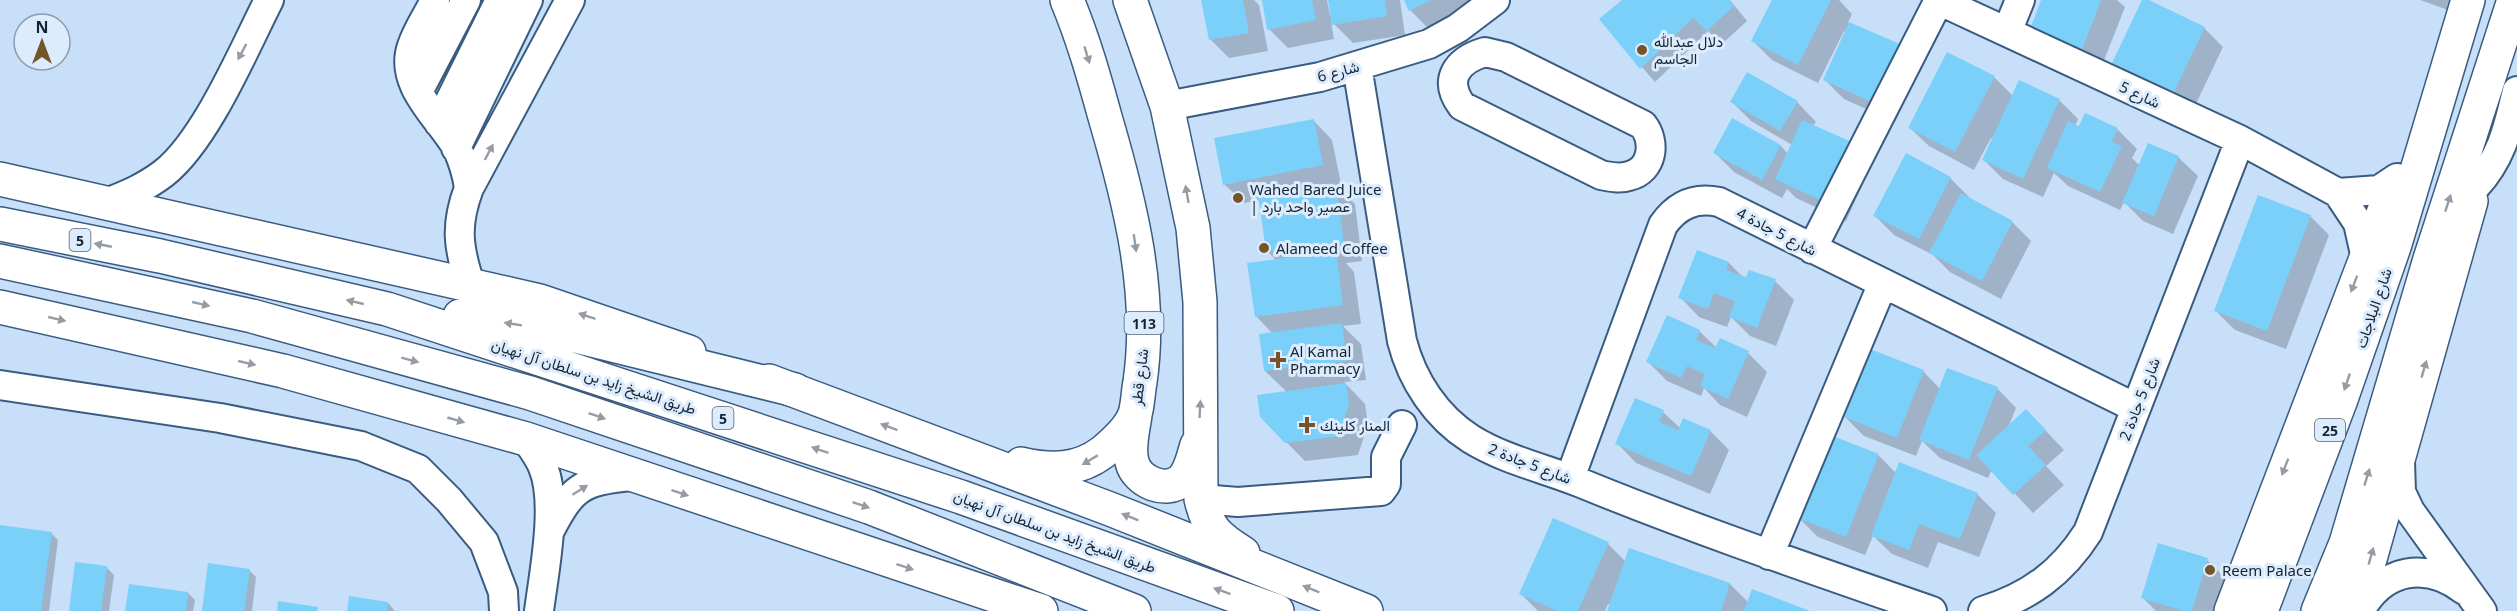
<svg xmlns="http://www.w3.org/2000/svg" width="2517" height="611" font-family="'Noto Sans',Vazirmatn,sans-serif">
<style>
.shadow{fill:#0003}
.building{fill:#7ad0f9}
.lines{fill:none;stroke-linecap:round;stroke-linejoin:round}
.minor-casing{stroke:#3a5c81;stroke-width:32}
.major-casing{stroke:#3a5c81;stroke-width:36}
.highway-casing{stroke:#3a5c81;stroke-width:36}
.minor{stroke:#fff;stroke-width:28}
.major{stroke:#fff;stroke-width:33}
.highway{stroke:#fff;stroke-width:33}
.oneway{fill:#969ca4}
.poi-dot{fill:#75542a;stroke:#dcecfd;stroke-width:2}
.labels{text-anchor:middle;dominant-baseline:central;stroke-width:6;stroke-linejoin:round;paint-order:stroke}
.shield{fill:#dcecfd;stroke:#516070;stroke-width:1.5}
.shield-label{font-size:14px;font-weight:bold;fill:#152434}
.poi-label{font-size:15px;fill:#152434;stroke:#dcecfd;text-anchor:start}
.street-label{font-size:15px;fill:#152434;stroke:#dcecfd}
</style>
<rect width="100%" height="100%" fill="#c8dff9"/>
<path class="shadow" d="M1203 0H1254L1259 5 1268 51 1229 58 1210 39Z
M1263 0H1327L1330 15 1332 14 1330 0H1400L1405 35 1353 43 1331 21 1334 39 1288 48 1269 29Z
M1405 0H1469L1473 8 1429 29 1410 10Z
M1624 0H1730L1747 21 1722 44 1708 31 1655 82 1601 20Z
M1773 0H1839L1852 14 1848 23 1901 47 1920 66 1895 122 1844 99 1825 80 1846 32 1844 31 1818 83 1772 60 1753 41Z
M2043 0H2117L2125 7 2101 68 2051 48Z
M2144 0 2204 28 2223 47 2193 110 2133 82 2114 63Z
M2420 0H2454L2451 11Z
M1994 77 2013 96 2059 100 2078 119 2075 126 2080 128 2086 115 2118 130 2137 149 2132 158 2140 166 2178 157 2198 176 2173 234 2143 221 2124 202 2120 210 2068 186 2054 173 2043 197 2003 179 1984 160 1993 139 1991 138 1974 170 1929 146 1909 127Z
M1732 102H1797L1816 122 1813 126 1853 145 1872 164 1846 221 1796 198 1787 189 1782 198 1734 172 1715 153 1732 120 1781 146 1788 154 1792 145 1751 121Z
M1313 120 1332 140 1341 184 1336 185 1355 204 1362 261 1346 263 1354 272 1361 324 1343 326 1361 344 1366 380 1344 382 1365 404 1368 424 1358 455 1305 461 1261 416 1287 392 1265 371 1273 334 1256 316 1276 260 1267 251 1261 200 1244 203 1224 184Z
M1950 178 1969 197 1968 199 2012 222 2031 241 2001 299 1950 272 1933 255 1894 235 1875 216Z
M2310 216 2329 235 2286 349 2235 330 2216 311Z
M1697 252 1729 263 1743 277 1775 281 1794 300 1776 346 1750 336 1731 317 1727 327 1699 317 1680 297Z
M1699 331 1717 348 1748 353 1767 372 1747 417 1720 405 1704 388 1701 396 1667 381 1648 362Z
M1923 371 1940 389 1997 388 2016 408 2008 428 2045 430 2064 450 2046 466 2064 485 2033 513 1992 469 1988 478 1940 458 1922 441 1916 456 1864 436 1845 417Z
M1636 400 1663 412 1680 428 1710 431 1729 450 1710 494 1636 463 1617 443Z
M1878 455 1896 473 1977 494 1996 513 1979 557 1938 542 1928 568 1892 554 1873 536 1865 555 1818 537 1799 518Z
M0 526 51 533 58 540 49 611H0Z
M1608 544 1626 562 1630 550 1730 584 1749 603 1807 611H1609L1611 605 1608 604 1605 611H1538L1521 594Z
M2207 560 2226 579 2216 611H2156L2143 598Z
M106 567 114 575 109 611H70Z
M249 570 256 577 252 611H203Z
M188 593 195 600 193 611H127Z
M388 603 395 611H348Z"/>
<path class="building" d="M1201 0H1243L1249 33 1209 40Z
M1262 0H1312L1316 20 1267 30Z
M1328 0H1385L1387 16 1332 25Z
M1404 0H1431L1409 11Z
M1622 0H1729L1734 6 1707 31 1693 18 1640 69 1599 19Z
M1772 0H1831L1798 65 1751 41Z
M2041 0H2101L2082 50 2030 29Z
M2142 0H2149L2205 27 2174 92 2112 63Z
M1849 22 1902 45 1876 104 1823 80Z
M1947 52 1995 76 1955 152 1908 128Z
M1747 72 1798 101 1780 131 1730 102Z
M2019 80 2060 99 2023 179 1982 160Z
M2085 113 2118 128 2112 142 2122 146 2100 192 2047 168 2068 121 2079 126Z
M1732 118 1781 145 1762 180 1713 153Z
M1314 119 1323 165 1223 185 1214 138Z
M1802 120 1854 143 1827 203 1775 179Z
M2148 143 2179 156 2154 216 2122 203Z
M1906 153 1951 177 1919 239 1873 216Z
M1336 183 1344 243 1266 252 1258 193Z
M1961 193 2013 221 1982 281 1929 253Z
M2258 195 2311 215 2267 331 2214 311Z
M1697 250 1729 262 1726 270 1746 277 1749 270 1776 279 1757 328 1729 317 1735 301 1714 293 1708 309 1678 298Z
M1336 251 1343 305 1255 317 1247 263Z
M1667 315 1700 330 1696 340 1715 348 1720 338 1749 351 1728 399 1700 386 1705 374 1687 366 1681 378 1646 362Z
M1342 323 1347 361 1264 371 1259 334Z
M1870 349 1924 370 1897 438 1844 417Z
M1947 368 1998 387 1969 460 1919 440Z
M1346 383 1349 404 1339 436 1285 443 1260 417 1257 395Z
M1635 398 1664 410 1659 422 1678 430 1683 418 1711 430 1691 476 1615 444Z
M2026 409 2046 430 2028 446 2046 465 2013 495 1976 455Z
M1830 435 1879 454 1846 537 1798 518Z
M1899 462 1978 493 1960 539 1919 524 1909 550 1871 536Z
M1553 518 1609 542 1578 611H1557L1519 594Z
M0 525 52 532 41 611H0Z
M2158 543 2208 558 2192 611H2183L2141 598Z
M1629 548 1730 583 1721 611H1607Z
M75 562 107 566 101 611H69Z
M208 563 250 569 244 611H202Z
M129 584 188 592 186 611H125Z
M1752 589 1810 611H1744Z
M349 596 388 602 387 611H347Z
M278 601 318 607 317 611H277Z"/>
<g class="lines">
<g class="minor-casing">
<path id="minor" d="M435 0C428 15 417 30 412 46 398 85 440 118 457 148 463 161 467 174 469 188
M1938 0 2240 140 2338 193 2358 223 2365 254
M2007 32 2020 0
M1485 52 1506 57 1643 125C1656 142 1653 170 1629 176 1620 179 1610 177 1601 175L1462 106C1442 79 1458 60 1485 52Z
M1357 66 1402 341C1412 380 1436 417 1471 439 1505 460 1544 468 1581 483 1696 530 1814 570 1932 611
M418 92 466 0
M1167 106 1320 77 1429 44 1458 28 1495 0
M439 123 500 0
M456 148 528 0
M2475 187C2502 158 2508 128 2517 91
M2338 193 2379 190 2397 178
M106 203C127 195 146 187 164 173 206 140 244 49 269 0
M1812 249 1939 0
M470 284C458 247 455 225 469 188L570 0
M0 385 220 418 361 446 418 469 449 500 484 542 503 592 504 611
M526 439C532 448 539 457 543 467 558 503 544 572 539 611
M2400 462 2401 492 2410 511 2482 611
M1570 478 1663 225C1677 205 1695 197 1719 202L2136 408
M1201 499 1238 502 1381 491 1386 484V457L1402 425
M549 532C572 488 580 481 631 476
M1769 555 1883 283
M1983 611C2029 597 2062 573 2088 532L2240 140
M2360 611C2383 568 2427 561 2464 590"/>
</g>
<g class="major-casing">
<path id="major" d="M1130 0 1167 106 1193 228 1200 302 1201 499C1208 529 1217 537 1243 553
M0 179 540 301 689 352
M0 307 283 371 526 439 1041 611
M769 381 1110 509 1366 611
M1135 415C1133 430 1128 447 1132 462 1137 482 1166 494 1182 480 1191 471 1193 457 1197 445
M1021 464C1051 471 1078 471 1103 452 1115 442 1130 429 1135 414 1138 404 1138 392 1140 382 1153 293 1130 202 1105 117 1094 77 1083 38 1067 0
M2231 611 2391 193
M2261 611 2340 402 2394 247 2468 0
M2318 611 2346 543 2430 259 2514 0
M2350 611 2368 566 2471 201"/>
</g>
<g class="highway-casing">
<path id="highway" d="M0 224 160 256 387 309 961 497 1277 611
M0 261 252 316 530 393 869 507 1134 611
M460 316 547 329 795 390"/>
</g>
<use href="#minor" class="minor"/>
<use href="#major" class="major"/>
<use href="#highway" class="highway"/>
</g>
<defs><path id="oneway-solid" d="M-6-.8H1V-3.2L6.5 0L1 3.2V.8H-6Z" transform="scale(1.5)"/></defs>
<g class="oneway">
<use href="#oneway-solid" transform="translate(242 52) rotate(118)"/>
<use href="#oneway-solid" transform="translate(1087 55) rotate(73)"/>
<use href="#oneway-solid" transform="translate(489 152) rotate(-62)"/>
<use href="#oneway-solid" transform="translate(1187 194) rotate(-100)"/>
<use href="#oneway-solid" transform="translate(2448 203) rotate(-72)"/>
<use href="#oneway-solid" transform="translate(1135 243) rotate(82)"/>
<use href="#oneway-solid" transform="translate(103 245) rotate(-169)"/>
<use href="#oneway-solid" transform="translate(2354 284) rotate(111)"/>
<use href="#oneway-solid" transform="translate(355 302) rotate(-167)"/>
<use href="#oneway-solid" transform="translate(201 304) rotate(13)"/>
<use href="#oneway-solid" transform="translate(587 316) rotate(-162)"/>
<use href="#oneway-solid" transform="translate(57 319) rotate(13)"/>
<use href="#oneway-solid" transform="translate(513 324) rotate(-171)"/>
<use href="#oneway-solid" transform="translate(410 360) rotate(15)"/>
<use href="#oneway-solid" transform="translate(247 363) rotate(13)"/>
<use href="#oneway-solid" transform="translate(2424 369) rotate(-74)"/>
<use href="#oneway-solid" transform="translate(2347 382) rotate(109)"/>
<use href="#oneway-solid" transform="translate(1200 409) rotate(-87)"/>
<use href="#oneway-solid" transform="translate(597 416) rotate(19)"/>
<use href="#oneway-solid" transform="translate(456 420) rotate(16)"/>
<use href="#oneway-solid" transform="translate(889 427) rotate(-159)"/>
<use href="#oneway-solid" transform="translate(820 450) rotate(-161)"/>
<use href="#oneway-solid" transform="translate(1090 460) rotate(149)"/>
<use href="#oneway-solid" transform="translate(2285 467) rotate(111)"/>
<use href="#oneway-solid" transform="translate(2367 477) rotate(-73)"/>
<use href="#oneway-solid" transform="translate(580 490) rotate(-32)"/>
<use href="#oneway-solid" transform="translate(680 493) rotate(18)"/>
<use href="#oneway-solid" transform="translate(861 505) rotate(19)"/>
<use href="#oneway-solid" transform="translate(1130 517) rotate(-158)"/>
<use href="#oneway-solid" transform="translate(2371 556) rotate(-74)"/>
<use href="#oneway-solid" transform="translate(905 567) rotate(18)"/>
<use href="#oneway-solid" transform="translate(1311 589) rotate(-158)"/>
<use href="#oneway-solid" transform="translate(1222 591) rotate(-160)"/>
</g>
<g class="poi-dot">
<circle cx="1642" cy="50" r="6"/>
<circle cx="1238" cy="198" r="6"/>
<circle cx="1264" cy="248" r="6"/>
<path d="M1275 351h6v6h6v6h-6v6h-6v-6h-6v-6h6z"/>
<path d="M1304 416h6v6h6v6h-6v6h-6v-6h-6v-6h6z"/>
<circle cx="2210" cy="570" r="6"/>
</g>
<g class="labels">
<g class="shield">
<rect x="69.5" y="229" width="21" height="22" rx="4.5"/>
<rect x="1124.5" y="312" width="39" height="22" rx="4.5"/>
<rect x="712.5" y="407" width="21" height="22" rx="4.5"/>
<rect x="2315" y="419" width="30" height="22" rx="4.5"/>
</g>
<g class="shield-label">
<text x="80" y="240">5</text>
<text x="1144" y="323">113</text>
<text x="723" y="418">5</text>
<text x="2330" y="430">25</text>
</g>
<g class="poi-label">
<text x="1654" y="41">دلال عبدالله<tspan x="1654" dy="17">الجاسم</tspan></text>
<text x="1250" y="189">Wahed Bared Juice<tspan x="1250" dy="17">| عصير واحد بارد</tspan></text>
<text x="1276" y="248">Alameed Coffee</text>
<text x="1290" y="351">Al Kamal<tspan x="1290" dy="17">Pharmacy</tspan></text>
<text x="1320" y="425">المنار كلينك</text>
<text x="2222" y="570">Reem Palace</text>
</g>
<g class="street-label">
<text transform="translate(1338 71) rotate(-15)">شارع 6</text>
<text transform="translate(2140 94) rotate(25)">شارع 5</text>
<text transform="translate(1777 231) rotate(27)">شارع 5 جادة 4</text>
<text transform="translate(2373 308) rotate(-71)">شارع البلاجات</text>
<text transform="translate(594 376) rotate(18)">طريق الشيخ زايد بن سلطان آل نهيان</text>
<text transform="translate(1139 377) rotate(-83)">شارع قطر</text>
<text transform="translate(2139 399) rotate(-69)">شارع 5 جادة 2</text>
<text transform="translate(1530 463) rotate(21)">شارع 5 جادة 2</text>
<text transform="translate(1055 531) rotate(20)">طريق الشيخ زايد بن سلطان آل نهيان</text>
</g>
</g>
<g transform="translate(42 42)"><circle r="28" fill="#dcecfd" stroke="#8c9cad" stroke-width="1.5"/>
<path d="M0-4.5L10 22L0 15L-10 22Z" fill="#75542a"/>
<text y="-9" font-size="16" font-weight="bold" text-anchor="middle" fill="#152434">N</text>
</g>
</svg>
